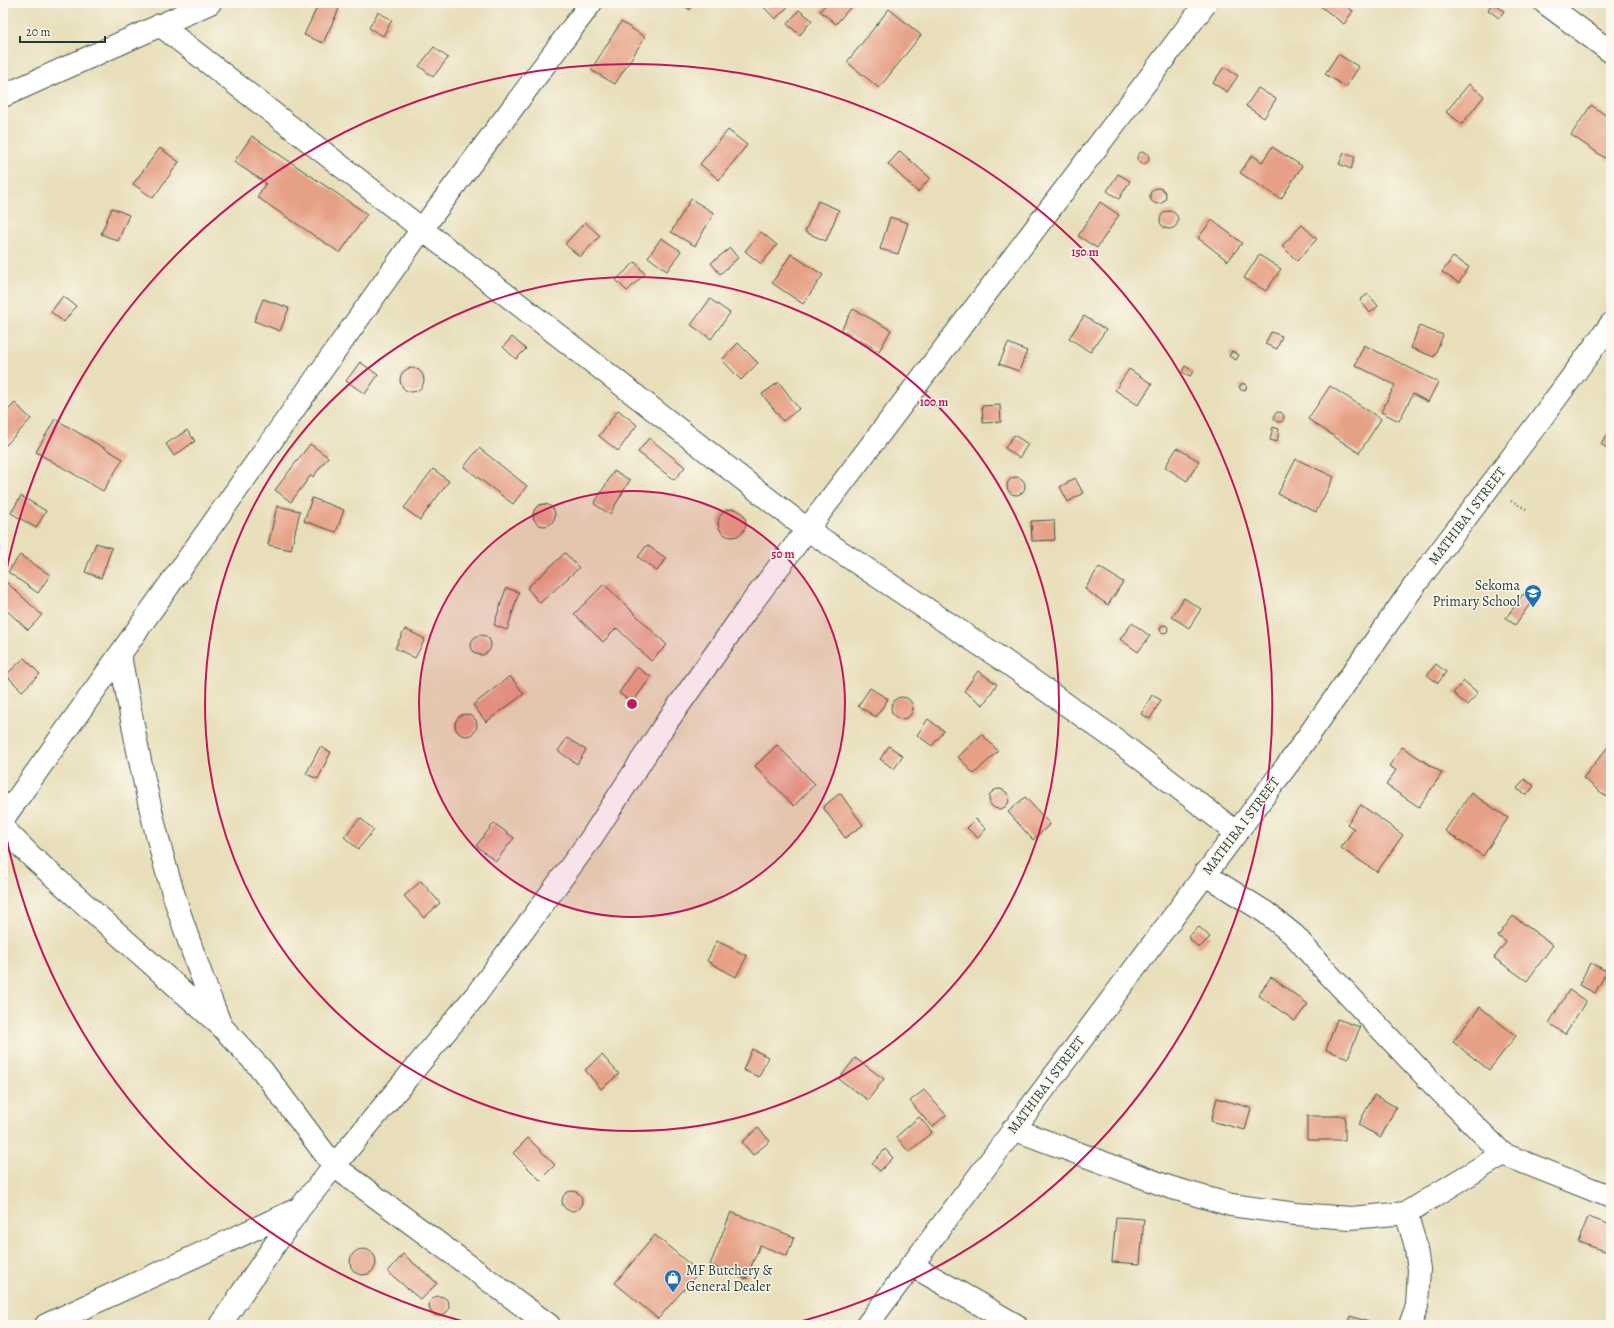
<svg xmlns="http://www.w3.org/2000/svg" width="1614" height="1328" font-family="Alegreya,serif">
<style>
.building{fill:#e6a085}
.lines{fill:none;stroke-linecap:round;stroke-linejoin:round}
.minor-casing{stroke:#3d5548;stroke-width:24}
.path{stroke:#3d5548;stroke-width:2.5;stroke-dasharray:1 3;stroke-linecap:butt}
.minor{stroke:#fff;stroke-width:22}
.ring{fill:none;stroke:#c2185b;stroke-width:2}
.labels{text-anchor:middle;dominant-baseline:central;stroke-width:3;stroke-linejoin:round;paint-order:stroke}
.street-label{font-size:14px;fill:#1f3d34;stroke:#fbf7ec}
.poi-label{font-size:14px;fill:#1f3d34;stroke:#fbf7ec;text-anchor:end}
.centre{fill:#c2185b;stroke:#fbf7ec;stroke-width:2}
.ring-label{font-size:12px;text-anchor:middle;font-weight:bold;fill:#c2185b;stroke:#fbf7ec;stroke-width:3;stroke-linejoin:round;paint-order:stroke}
</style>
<rect width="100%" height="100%" fill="#fbf7ec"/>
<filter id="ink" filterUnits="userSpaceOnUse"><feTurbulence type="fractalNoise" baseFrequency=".025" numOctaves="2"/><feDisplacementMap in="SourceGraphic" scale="8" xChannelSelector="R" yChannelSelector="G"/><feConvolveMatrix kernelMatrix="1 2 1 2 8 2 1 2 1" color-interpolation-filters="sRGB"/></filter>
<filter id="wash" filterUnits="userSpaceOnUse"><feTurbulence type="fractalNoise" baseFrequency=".012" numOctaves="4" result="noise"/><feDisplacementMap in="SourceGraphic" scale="16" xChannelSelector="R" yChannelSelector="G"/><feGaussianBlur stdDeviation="0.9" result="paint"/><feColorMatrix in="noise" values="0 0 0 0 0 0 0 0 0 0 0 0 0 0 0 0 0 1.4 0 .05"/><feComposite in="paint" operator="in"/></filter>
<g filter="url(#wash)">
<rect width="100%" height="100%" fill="#e8deb9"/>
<g id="blocks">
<path class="building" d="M319 3H326L339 9 323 43 304 35Z
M680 3H694L690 10Z
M761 3H788L790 5 775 19 761 4Z
M827 3H854L836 24 820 11Z
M1316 3H1342L1353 11 1344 24Z
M1492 3 1504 11 1499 18 1488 10Z
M889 9 921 35 879 88 847 62Z
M799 10 812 20 800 35 787 24Z
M378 12 392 20 383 36 369 28Z
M621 22 645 37 615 84 591 70Z
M434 47 448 58 433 77 419 66Z
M1338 54 1359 67 1346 87 1325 74Z
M1224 67 1238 76 1227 92 1213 83Z
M1469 84 1484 96 1462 124 1446 112Z
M1258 88 1276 99 1264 118 1246 106Z
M1591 105 1611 119V162L1571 135Z
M728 130 747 145 719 180 700 164Z
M252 136 367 214 340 253 257 197 266 183 234 162Z
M1272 147 1302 166 1281 199 1240 173 1252 155 1262 162Z
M160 148 179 162 153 198 133 184Z
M900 151 930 178 918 192 888 164Z
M1137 158a6 6 0 1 1 12 0a6 6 0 1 1-12 0Z
M1344 153 1355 157 1351 169 1339 164Z
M1118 174 1130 181 1119 199 1107 191Z
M1150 196a8 8 0 1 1 16 0a8 8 0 1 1-16 0Z
M691 199 714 213 695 246 671 232Z
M818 201 839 210 826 241 805 232Z
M1100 202 1119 215 1097 248 1078 236Z
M112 208 129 215 118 241 101 234Z
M1160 220a9 9 0 1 1 18 0a9 9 0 1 1-18 0Z
M890 217 908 223 898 254 880 249Z
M1212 220 1242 243 1228 261 1198 238Z
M585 222 600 236 580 257 565 244Z
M1302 225 1317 239 1297 261 1282 246Z
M761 232 777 245 761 264 745 251Z
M661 238 681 251 667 271 648 257Z
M730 248 738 258 720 274 711 263Z
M791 254 823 275 803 304 772 283Z
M1259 255 1281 269 1266 291 1244 278Z
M1453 257 1469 267 1459 283 1442 272Z
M635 262 645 274 627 291 616 280Z
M1368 294 1378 306 1370 313 1360 300Z
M63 296 76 306 64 322 51 312Z
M263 299 289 308 280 331 254 321Z
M710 299 730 313 711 339 691 325Z
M853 309 891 330 879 351 841 330Z
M1084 316 1106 330 1090 352 1069 338Z
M1419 326 1443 335 1434 357 1411 348Z
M1271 332 1282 336 1277 349 1265 344Z
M512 337 526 349 516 359 503 347Z
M738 343 758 363 741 380 722 360Z
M1008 343 1027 351 1019 371 999 364Z
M1364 345 1438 382 1428 402 1413 394 1399 421 1381 412 1395 385 1355 365Z
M1232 351 1239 355 1236 360 1229 356Z
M360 362 378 375 365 394 346 381Z
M1185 366 1194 371 1190 376 1182 372Z
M400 380a12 12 0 1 1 24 0a12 12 0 1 1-24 0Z
M1129 369 1152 384 1138 405 1115 390Z
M779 382 799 409 783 421 762 394Z
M1239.5 387a3.5 3.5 0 1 1 7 0a3.5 3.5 0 1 1-7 0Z
M1330 386 1381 419 1359 453 1308 419Z
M15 403 31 419 3 448V415Z
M1000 405 1001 422 983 423 982 406Z
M618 410 637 425 618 451 599 436Z
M1274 417a5 5 0 1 1 10 0a5 5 0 1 1-10 0Z
M55 419 123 459 103 491 36 452Z
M1273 427 1279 429 1277 442 1270 440Z
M187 430 195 441 174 456 166 444Z
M1611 430V451L1601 444Z
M1014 435 1028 444 1019 458 1005 448Z
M649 438 685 467 674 480 638 452Z
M310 444 328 457 313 477 311 475 291 502 275 490Z
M479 448 527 486 513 504 464 467Z
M1177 448 1199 461 1187 481 1165 467Z
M1296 459 1334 477 1316 512 1278 494Z
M433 469 449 481 420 520 404 508Z
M614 471 630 480 610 514 594 504Z
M1007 486a9 9 0 1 1 18 0a9 9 0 1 1-18 0Z
M1075 478 1083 493 1068 502 1060 487Z
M21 496 46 511 36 528 11 513Z
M312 498 344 510 336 532 304 521Z
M533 515a11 11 0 1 1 22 0a11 11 0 1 1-22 0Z
M277 506 300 511 291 550 268 545Z
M718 523a14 14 0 1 1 28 0a14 14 0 1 1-28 0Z
M1054 520 1055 540 1032 541 1031 521Z
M96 543 112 548 101 578 85 572Z
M647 545 666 558 657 571 638 557Z
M565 553 579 568 540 603 527 588Z
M20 555 50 575 38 593 8 572Z
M1099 567 1123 582 1108 605 1085 589Z
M3 579 42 615 28 630 3 607Z
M604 584 667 645 651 661 617 628 603 642 574 614Z
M506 588 519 592 507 630 494 625Z
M1523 594 1532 601 1515 625 1506 618Z
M1184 598 1201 609 1189 628 1172 617Z
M1132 623 1150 636 1138 652 1120 639Z
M1160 629a4 4 0 1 1 8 0a4 4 0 1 1-8 0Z
M405 629 425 639 415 658 395 648Z
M471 645a10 10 0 1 1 20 0a10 10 0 1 1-20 0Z
M24 658 40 674 22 691 6 675Z
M1436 664 1446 672 1438 683 1427 675Z
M637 667 651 677 632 703 619 693Z
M978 671 997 684 983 705 964 691Z
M510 676 524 694 486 722 473 705Z
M1464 681 1478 693 1467 705 1453 693Z
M870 688 888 699 876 717 858 706Z
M1152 695 1161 700 1150 719 1141 714Z
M891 708a11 11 0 1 1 22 0a11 11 0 1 1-22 0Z
M455 725a11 11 0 1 1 22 0a11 11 0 1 1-22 0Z
M928 719 944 731 932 746 917 735Z
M982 734 998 751 974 774 958 757Z
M567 738 586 750 577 764 558 751Z
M1611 743V800L1583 778Z
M777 745 815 784 794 806 755 766Z
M889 746 903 756 894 769 880 759Z
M320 747 331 752 318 779 306 774Z
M1402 747 1442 773 1419 807 1386 785 1396 770 1389 766Z
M1524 779 1534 786 1527 795 1517 789Z
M989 799a10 10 0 1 1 20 0a10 10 0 1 1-20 0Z
M840 793 863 825 845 838 823 807Z
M1471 793 1508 818 1483 856 1445 831Z
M1025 797 1050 824 1033 840 1008 812Z
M1361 805 1403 835 1377 872 1341 848 1354 829 1347 824Z
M360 818 374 830 358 849 344 837Z
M976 819 986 829 978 838 967 828Z
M494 823 514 838 496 861 476 846Z
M421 881 440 903 424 918 404 896Z
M1513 916 1553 945 1527 981 1494 958 1506 942 1498 936Z
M1199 927 1210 937 1199 948 1188 937Z
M717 941 747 956 736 977 707 961Z
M1590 963 1607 971 1595 993 1579 985Z
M1271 977 1308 1004 1295 1021 1258 995Z
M1569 990 1586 1001 1565 1034 1549 1023Z
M1480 1007 1516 1036 1489 1070 1453 1042Z
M1337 1019 1360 1027 1348 1058 1326 1050Z
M752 1049 768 1057 759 1077 743 1070Z
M602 1055 619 1074 601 1089 585 1070Z
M855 1058 884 1079 868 1100 839 1079Z
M924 1090 946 1115 932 1127 910 1101Z
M1374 1095 1396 1107 1381 1137 1358 1125Z
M1217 1098 1251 1108 1245 1130 1211 1121Z
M1307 1116H1345V1140H1307Z
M919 1117 932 1132 909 1152 896 1137Z
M758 1128 770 1141 753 1155 742 1142Z
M528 1138 555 1165 540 1180 513 1153Z
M885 1149 893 1158 880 1171 872 1164Z
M562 1201a10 10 0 1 1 20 0a10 10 0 1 1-20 0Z
M731 1212 794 1237 787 1256 760 1245 746 1279 710 1265Z
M1116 1217 1144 1219 1140 1264 1112 1262Z
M1588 1217 1611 1225V1253L1578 1242Z
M655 1235 699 1272 658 1319 615 1283Z
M350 1262a13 13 0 1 1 26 0a13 13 0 1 1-26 0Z
M403 1254 437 1283 421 1300 388 1272Z
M1611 1273V1290L1607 1284 1608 1277Z
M429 1306a10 10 0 1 1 20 0a10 10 0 1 1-20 0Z
M1350 1316 1369 1322 1368 1325H1347Z"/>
</g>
</g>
<g filter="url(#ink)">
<use href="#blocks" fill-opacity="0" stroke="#3d5548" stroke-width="1"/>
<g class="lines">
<g class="minor-casing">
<path id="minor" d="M1545 3 1611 52
M160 25 808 530 1006 662 1115 739 1236 832
M3 96 210 3
M120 655C132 721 144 788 162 854 177 911 197 966 219 1021
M3 819 422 229 591 3
M3 828 32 857 221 1026 262 1070 334 1166 300 1208 220 1325
M1204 874 1265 912 1294 935 1322 967 1430 1081 1503 1154 1611 1197
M1013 1129 1169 1187 1231 1205 1296 1214 1351 1218 1406 1213 1503 1154
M1406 1213 1415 1243 1419 1269 1417 1306 1410 1325
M911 1265 1016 1325
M46 1325 300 1208
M549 1325 334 1166 476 995 590 840 664 726 750 605 1206 3
M867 1325 1294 756 1417 582 1537 424 1611 324"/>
</g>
<path class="path" d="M1511 501 1528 510"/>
<use href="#minor" class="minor"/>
</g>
</g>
<circle cx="632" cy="704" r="213" fill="#c2185b" fill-opacity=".12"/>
<g class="ring">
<circle cx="632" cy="704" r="213"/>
<circle cx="632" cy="704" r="427"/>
<path d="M477 1325A640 640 0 0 1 4 826M4 582A640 640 0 1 1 787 1325"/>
</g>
<defs>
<g id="school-pin" transform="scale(0.9)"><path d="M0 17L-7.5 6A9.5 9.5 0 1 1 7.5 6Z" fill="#1f6fb2" stroke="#fbf7ec"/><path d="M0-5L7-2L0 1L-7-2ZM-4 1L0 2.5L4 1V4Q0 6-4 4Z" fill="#fff"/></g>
<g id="shop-pin" transform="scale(0.9)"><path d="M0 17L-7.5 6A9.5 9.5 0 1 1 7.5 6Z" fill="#1f6fb2" stroke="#fbf7ec"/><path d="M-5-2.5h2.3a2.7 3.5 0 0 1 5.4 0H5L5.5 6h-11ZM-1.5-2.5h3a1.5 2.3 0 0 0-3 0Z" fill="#fff"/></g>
</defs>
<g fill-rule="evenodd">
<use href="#school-pin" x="1533" y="593"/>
<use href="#shop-pin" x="673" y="1278"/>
</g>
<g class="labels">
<g class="street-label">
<text transform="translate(1467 516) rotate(-53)">MATHIBA I STREET</text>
<text transform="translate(1241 826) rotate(-53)">MATHIBA I STREET</text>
<text transform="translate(1046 1085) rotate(-53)">MATHIBA I STREET</text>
</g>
<g class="poi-label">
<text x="1520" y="585">Sekoma<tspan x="1520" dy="16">Primary School</tspan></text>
<text x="686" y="1270" text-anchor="start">MF Butchery &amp;<tspan x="686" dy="16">General Dealer</tspan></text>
</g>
</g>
<circle cx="632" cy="704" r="6" class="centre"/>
<g class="ring-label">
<text x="1085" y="256">150 m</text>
<text x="934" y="406">100 m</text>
<text x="783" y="558">50 m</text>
</g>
<rect width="1614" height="1328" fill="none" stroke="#fbf7ec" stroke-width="16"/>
<path d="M20 36v6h85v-6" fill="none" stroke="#1f3d34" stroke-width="2"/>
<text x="26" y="36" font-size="12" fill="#1f3d34" stroke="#fbf7ec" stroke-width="3" paint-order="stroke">20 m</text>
</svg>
